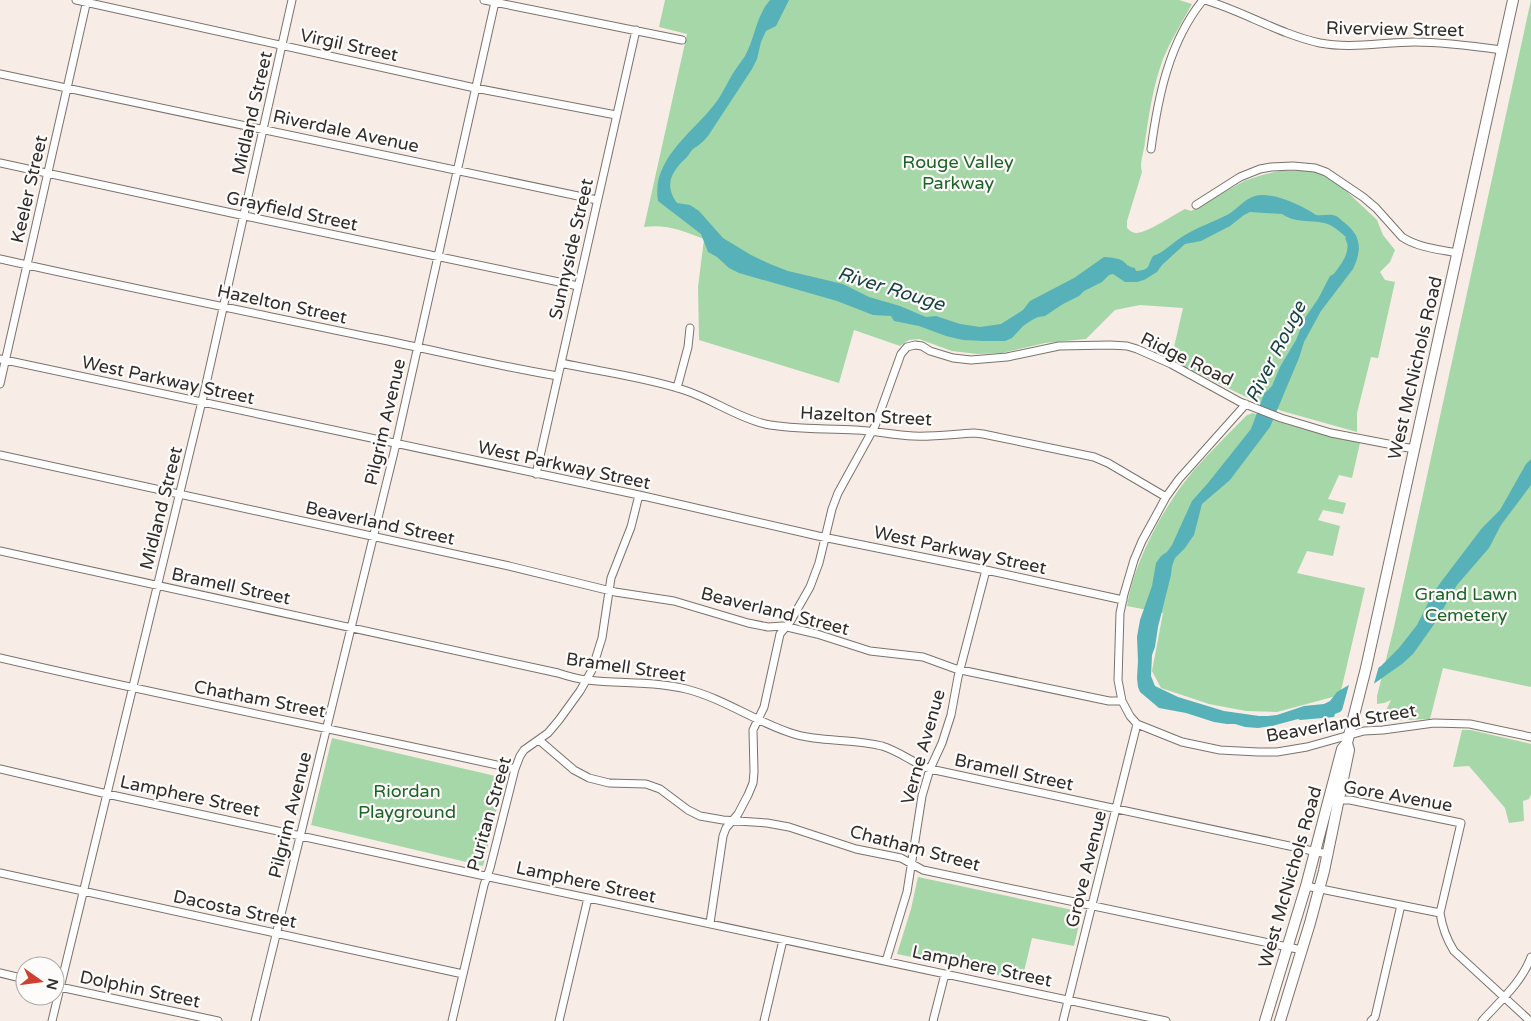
<svg xmlns="http://www.w3.org/2000/svg" width="1531" height="1021" font-family="'Varela Round',sans-serif">
<style>
.green{fill:#a6d7a8}
.water{fill:#56b2b8}
.pier{fill:#f7ede6}
.lines{fill:none;stroke-linecap:round;stroke-linejoin:round}
.river{stroke:#56b2b8;stroke-width:11}
.street-casing{stroke:#7b726c;stroke-width:9}
.secondary-casing{stroke:#7b726c;stroke-width:12}
.street{stroke:#fff;stroke-width:7}
.secondary{stroke:#fff;stroke-width:10}
.labels{text-anchor:middle;dominant-baseline:central;stroke-width:4.5;stroke-linejoin:round;paint-order:stroke}
.street-label{font-size:18px;fill:#302c2a;stroke:#fefcfb}
.park-label{font-size:18px;fill:#1b6326;stroke:#fefcfb}
.water-label{font-size:19px;font-style:italic;fill:#184345;stroke:#fefcfb}
</style>
<rect width="100%" height="100%" fill="#f7ede6"/>
<path class="green" d="M665 0H1179L1192 4C1182 22 1171 40 1163 59 1153 86 1149 114 1145 142 1144 152 1139 164 1142 172L1127 221V228C1130 231 1133 233 1137 233 1151 231 1173 215 1185 209L1191 211 1244 181 1262 175 1279 171H1316L1330 178 1342 187 1377 220 1383 235 1395 250 1390 262 1380 272 1385 280 1395 282 1378 358 1371 357 1357 413V432L1282 411 1252 400 1171 360 1183 308 1140 305 1115 310 1086 339 1045 343 1002 353 977 354 952 351 919 339 909 340 900 346 854 330 839 383 699 340 698 287 704 239C683 231 667 224 644 227L687 34 659 27Z
M1531 0V687L1443 668 1430 719 1381 721 1391 700 1384 703 1377 704V696L1394 627Z
M1253 413 1289 425 1360 443 1352 478 1339 475 1328 499 1346 503 1343 514 1323 510 1318 520 1340 526 1333 556 1307 551 1297 573 1365 588 1340 695 1277 712 1246 711 1209 704 1161 688 1152 671 1163 613 1127 606C1134 561 1165 504 1194 470 1211 451 1229 433 1247 415Z
M1462 730H1471L1531 744V794L1529 799 1523 801 1524 821 1509 823 1505 808 1469 766 1453 767Z
M332 738 504 778 483 866 311 825Z
M918 877 1082 912 1074 946 1032 938 1022 980 897 954 911 909Z"/>
<path class="water" d="M770 0H789L776 26 766 31 761 42 757 59 752 69 708 136C703 142 699 145 693 149 690 152 689 155 686 158 671 172 664 185 677 203L690 205 699 211 723 238 751 255 770 264 788 271 843 284 869 297 900 306 926 317 936 316 960 324 980 327 1001 324 1023 310 1030 301 1074 278 1104 257C1108 257 1117 258 1121 260 1127 263 1125 266 1135 268L1136 271C1151 270 1147 266 1153 256 1165 252 1174 241 1185 235 1198 227 1213 222 1227 215 1237 210 1244 199 1255 196 1272 191 1303 206 1316 215 1323 216 1330 213 1336 216 1339 217 1342 221 1345 223 1361 236 1362 250 1353 269L1321 311 1304 342 1299 358 1270 427 1230 480 1202 504 1194 535 1185 548 1175 558 1172 566 1171 575 1158 627 1155 647 1152 655 1151 676 1155 686 1178 697 1224 711 1259 716H1268L1277 715 1304 706 1324 704 1330 701 1337 692 1381 666 1399 648 1417 625 1431 597 1441 582 1482 528 1500 510 1526 464 1531 459V485L1501 525 1489 548 1457 585 1435 623 1413 654 1402 664 1355 697 1340 712 1335 714 1334 717 1300 720 1298 719 1272 726 1258 728 1245 727 1235 724H1227L1214 722 1186 713 1159 708 1140 692 1138 687 1137 678 1138 661 1137 637 1140 620 1152 586 1156 563 1161 556 1167 552 1172 545 1192 501 1208 483 1251 429 1264 394 1272 386 1280 367 1296 340 1305 318 1318 299 1330 276C1335 273 1340 274 1345 270 1354 264 1354 250 1351 241 1343 235 1334 225 1324 223 1310 220 1294 223 1282 214L1250 212 1244 215 1230 226 1201 241 1185 244 1162 265 1157 272 1144 280 1137 282H1125L1113 274 1109 275 1102 282 1084 291 1079 296 1063 304 1045 316 1038 317 1032 320 1023 326 1012 338 1005 341H984L963 340 946 336 919 326 894 321 891 316 873 315 837 301 739 273 729 268 717 257 708 252 701 234 658 201C651 160 692 133 714 105 722 95 726 85 732 75 736 68 741 62 745 56 755 38 756 16 770 0Z"/>
<path class="pier" d="M1375 666H1379L1373 687 1357 699 1341 714 1350 681Z"/>
<g class="lines">
<path class="river" d="M1333 284C1342 272 1359 254 1351 238"/>
<g class="street-casing">
<path id="street" d="M76 0 475 88 616 115
M484 0 682 40
M1205 0C1245 12 1279 34 1320 43 1351 49 1383 42 1415 42 1444 42 1473 46 1502 50
M0 74 597 200
M1151 149C1158 97 1169 42 1203 0
M0 163 250 217 578 286
M1196 205 1240 177 1260 169 1271 167 1293 166 1315 168 1326 172 1363 197 1376 208 1402 237C1419 248 1438 249 1457 253
M0 259C124 287 249 312 373 338 435 350 496 366 558 376
M0 359 639 495 818 536 986 570 1123 600
M561 363C602 372 644 377 684 390 712 399 736 417 765 424 794 430 826 428 856 430 875 431 894 435 913 436 933 437 954 434 974 433L983 434 1094 457 1108 463 1166 497
M0 384 87 0
M677 388 688 347 690 328
M1246 404 1179 479 1166 497 1153 521 1142 541 1134 560 1124 594 1120 613 1118 680 1122 701 1130 716 1137 724 1182 742 1220 750 1258 752H1277L1307 747 1364 731 1383 730 1434 723 1470 724 1531 737
M0 455 509 566 615 592 674 601 748 623 768 627 783 626 817 634 870 651 923 657 956 669 1109 701H1122
M536 474 636 30
M0 551 558 673C567 676 577 679 587 680 620 684 654 681 686 689 722 698 753 720 788 732 818 743 851 738 882 746 899 751 913 763 930 769L1327 854
M0 658C171 698 344 731 515 769
M539 740 574 770 589 778 609 783 646 784 660 789 688 810 700 816 723 820 767 823 789 827 856 849 901 858 923 870 1302 950
M0 769 107 794 494 878 1166 1021
M1336 800H1350L1461 823 1440 913C1442 926 1447 940 1454 951L1530 1021
M0 873 463 974
M1306 886 1440 913
M710 923 723 836 726 828 738 814 748 795 753 783 754 772 753 730 764 707 780 634 790 622 810 587 819 563 832 509 838 493 875 426 901 354 907 347 915 345 922 346 930 351 953 358 971 360 1007 357 1059 346 1110 345 1127 346 1137 349 1171 364 1240 402 1281 418 1331 433 1414 449
M886 961 907 892 922 796 930 769 942 743 951 715 958 677 986 570
M0 973 25 979
M55 986 218 1021
M52 1021 204 393 292 0
M255 1021 396 444 495 2
M452 1021 484 885 490 868 515 769 520 756 524 750 548 733 559 720 580 691 592 670 602 638 611 578 631 527 639 495
M559 1021 588 898
M764 1021 783 940
M933 1021 945 974
M1063 1021 1137 724
M1371 1021 1375 1017 1401 905
M1482 1021C1500 1001 1522 982 1531 957"/>
</g>
<g class="secondary-casing">
<path id="secondary" d="M1265 1021 1306 886 1342 749 1347 743 1366 668 1513 0
M1280 1021 1310 923 1324 871 1349 750 1347 743"/>
</g>
<use href="#street" class="street"/>
<use href="#secondary" class="secondary"/>
</g>
<g class="labels">
<g class="street-label">
<text transform="translate(1395 29) rotate(1)">Riverview Street</text>
<text transform="translate(349 45) rotate(12)">Virgil Street</text>
<text transform="translate(252 113) rotate(-77)">Midland Street</text>
<text transform="translate(346 131) rotate(12)">Riverdale Avenue</text>
<text transform="translate(29 189) rotate(-77)">Keeler Street</text>
<text transform="translate(292 211) rotate(12)">Grayfield Street</text>
<text transform="translate(571 249) rotate(-77)">Sunnyside Street</text>
<text transform="translate(282 304) rotate(12)">Hazelton Street</text>
<text transform="translate(1187 359) rotate(26)">Ridge Road</text>
<text transform="translate(1415 368) rotate(-77)">West McNichols Road</text>
<text transform="translate(168 380) rotate(12)">West Parkway Street</text>
<text transform="translate(866 416) rotate(3)">Hazelton Street</text>
<text transform="translate(385 422) rotate(-77)">Pilgrim Avenue</text>
<text transform="translate(564 465) rotate(12)">West Parkway Street</text>
<text transform="translate(161 508) rotate(-76)">Midland Street</text>
<text transform="translate(380 523) rotate(12)">Beaverland Street</text>
<text transform="translate(960 550) rotate(12)">West Parkway Street</text>
<text transform="translate(231 586) rotate(12)">Bramell Street</text>
<text transform="translate(775 611) rotate(14)">Beaverland Street</text>
<text transform="translate(626 667) rotate(8)">Bramell Street</text>
<text transform="translate(260 699) rotate(11)">Chatham Street</text>
<text transform="translate(1341 723) rotate(-10)">Beaverland Street</text>
<text transform="translate(923 747) rotate(-74)">Verne Avenue</text>
<text transform="translate(1014 772) rotate(12)">Bramell Street</text>
<text transform="translate(190 796) rotate(12)">Lamphere Street</text>
<text transform="translate(1398 796) rotate(10)">Gore Avenue</text>
<text transform="translate(489 814) rotate(-74)">Puritan Street</text>
<text transform="translate(290 815) rotate(-76)">Pilgrim Avenue</text>
<text transform="translate(915 848) rotate(15)">Chatham Street</text>
<text transform="translate(1086 869) rotate(-76)">Grove Avenue</text>
<text transform="translate(1290 877) rotate(-74)">West McNichols Road</text>
<text transform="translate(586 882) rotate(12)">Lamphere Street</text>
<text transform="translate(235 909) rotate(12)">Dacosta Street</text>
<text transform="translate(982 966) rotate(12)">Lamphere Street</text>
<text transform="translate(140 989) rotate(12)">Dolphin Street</text>
</g>
<g class="park-label">
<text x="958" y="162">Rouge Valley<tspan x="958" dy="21">Parkway</tspan></text>
<text x="1466" y="594">Grand Lawn<tspan x="1466" dy="21">Cemetery</tspan></text>
<text x="407" y="791">Riordan<tspan x="407" dy="21">Playground</tspan></text>
</g>
<g class="water-label">
<text transform="translate(891 289) rotate(17)">River Rouge</text>
<text transform="translate(1276 352) rotate(-63)">River Rouge</text>
</g>
</g>
<g transform="translate(40 981) rotate(104)"><circle r="24" fill="#fefcfb" stroke="#aca9a7"/>
<path d="M0-4L9 19L0 12L-9 19Z" fill="#ce4130"/>
<text y="-8" font-size="14" font-weight="bold" text-anchor="middle" fill="#302c2a">N</text>
</g>
</svg>
